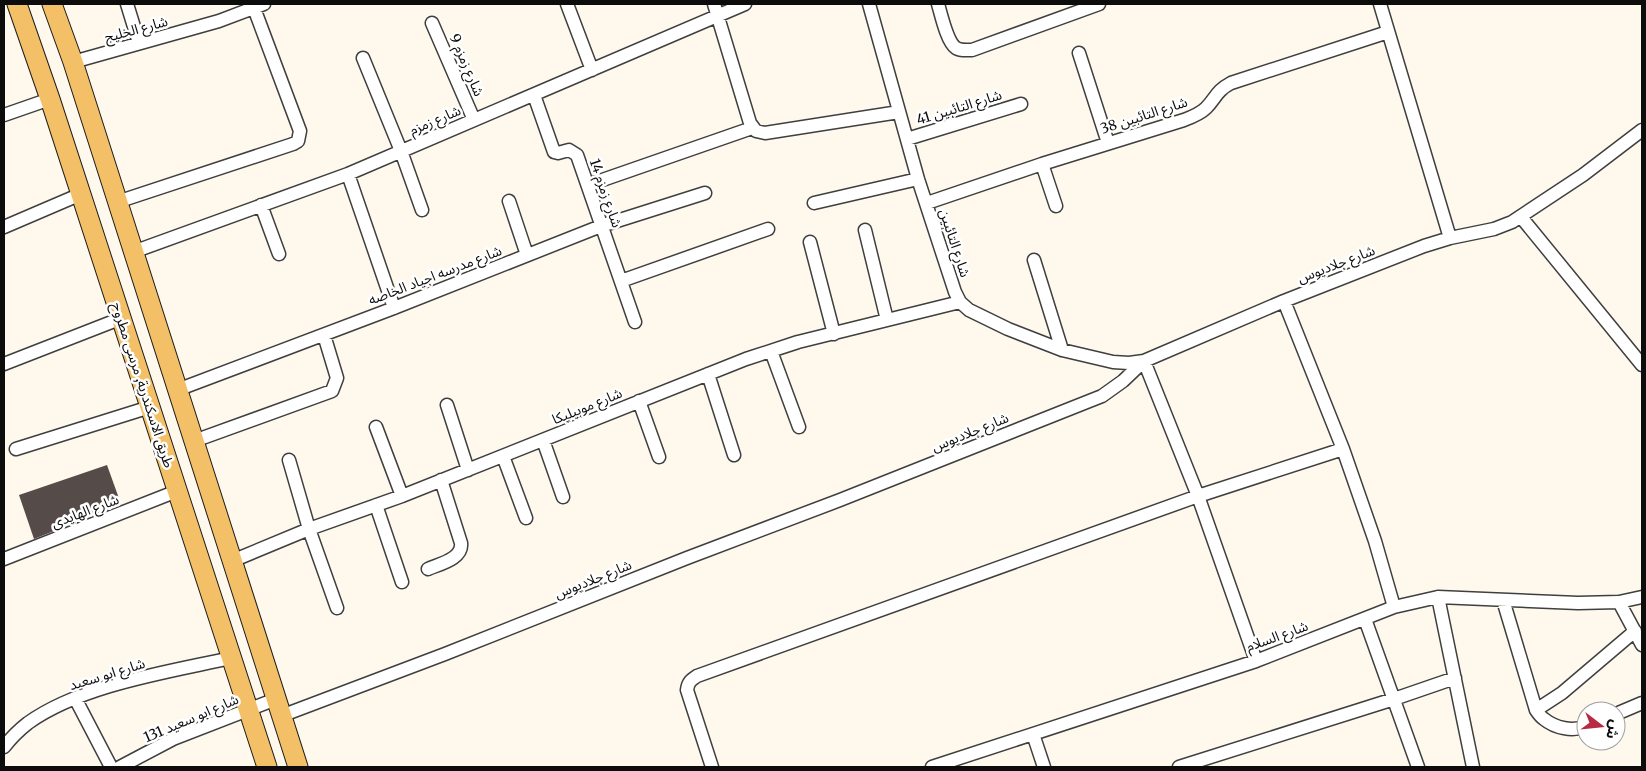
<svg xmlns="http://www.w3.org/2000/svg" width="1646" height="771" font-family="Merriweather,'Noto Sans Arabic',serif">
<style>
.building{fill:#554c49}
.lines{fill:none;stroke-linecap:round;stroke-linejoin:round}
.minor-casing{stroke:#3f3f3f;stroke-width:15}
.primary-casing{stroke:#1d1d1d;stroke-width:21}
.minor{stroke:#fff;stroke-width:12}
.primary{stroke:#f4c067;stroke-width:19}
.labels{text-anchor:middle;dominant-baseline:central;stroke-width:5;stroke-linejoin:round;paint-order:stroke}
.street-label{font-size:14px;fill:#0c0c0c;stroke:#fff}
</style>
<rect width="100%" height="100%" fill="#fef9ec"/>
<path class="building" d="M107 465 121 504 34 539 19 495Z"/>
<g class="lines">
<g class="minor-casing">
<path id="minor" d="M127 4 139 43
M567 4 592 70
M714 4 750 123 756 131 765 133 899 112
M869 4 918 179 955 292 960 302 969 310 1008 329 1062 350 1113 362 1129 363 1144 361 1198 496 1256 661
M938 4C941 14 947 42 956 48 961 51 966 50 972 50L1099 4
M1380 4 1450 238
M432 23 474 120
M1079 53 1108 143
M363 58 401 151 422 210
M73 62 219 21 264 4
M534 95 554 152 558 153 569 150 577 155 635 322
M4 115 50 99
M907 139 1021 104
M1042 164 1056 206
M348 174 394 308
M588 185 752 128
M509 201 527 255
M117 202 293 144 298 141 300 131 254 8
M814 203 918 179
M927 203 1042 164 1184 120C1192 117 1200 114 1206 108 1216 98 1216 91 1231 83L1388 32
M261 205 279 254
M1521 217 1642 365
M4 227 81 194
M865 230 887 320
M810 242 834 334
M133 252 348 174 745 4
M1034 260 1062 350
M621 281 768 229
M1284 301 1343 449 1375 541 1394 607
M771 351 799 427
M4 364 122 318
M708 374 734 455
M177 390 394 308 601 226 705 193
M639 401 659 457
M447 405 468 470
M376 427 402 496
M543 440 563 497
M194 441 332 391 337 378 324 335
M16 449 150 407
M503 456 526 518
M289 460 309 529 337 608
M376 505 402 582
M4 559 177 491
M232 561 309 529 402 496 746 359 798 342 960 302
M428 569C439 564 463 559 461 543L441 480
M1438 597 1473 767
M1503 600 1536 710C1538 713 1541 717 1544 719 1555 728 1573 732 1586 726
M1619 602 1642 645
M1365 619 1418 767
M75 698 111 767
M1536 710 1562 693 1635 631
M1616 714 1642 703
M281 716 445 654 687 558 840 500 1102 396 1123 381 1144 361 1284 301 1424 246 1450 238 1494 229 1512 222 1583 175 1642 130
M1033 734 1044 767
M4 747C11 738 19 730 28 723 81 685 168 672 231 658
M120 767 173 739 276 699
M712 767 687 690C688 682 691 680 697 676L1198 496 1343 449
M932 767 1256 661 1394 607 1438 597 1578 603 1619 602 1642 597
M1179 767 1394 699 1455 678"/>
</g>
<g class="primary-casing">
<path id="primary" d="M17 4 50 99 267 767
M52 4 73 62 298 767"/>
</g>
<use href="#minor" class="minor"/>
<use href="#primary" class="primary"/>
</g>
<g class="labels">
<g class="street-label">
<text transform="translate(136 29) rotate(-15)">شارع الخليج</text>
<text transform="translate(467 65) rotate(67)">شارع زمزم 9</text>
<text transform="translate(959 107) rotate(-17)">شارع التائبين 41</text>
<text transform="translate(1144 115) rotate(-18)">شارع التائبين 38</text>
<text transform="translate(435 120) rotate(-23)">شارع زمزم</text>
<text transform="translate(606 193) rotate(71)">شارع زمزم 14</text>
<text transform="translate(955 243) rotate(72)">شارع التائبين</text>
<text transform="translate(1336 264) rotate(-21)">شارع جلاديوس</text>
<text transform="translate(435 275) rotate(-21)">شارع مدرسه اجياد الخاصه</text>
<text transform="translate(143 385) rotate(72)">طريق الاسكندرية, مرسى مطروح</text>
<text transform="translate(587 406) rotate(-22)">شارع موبيليكا</text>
<text transform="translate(970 432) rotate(-22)">شارع جلاديوس</text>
<text transform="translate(85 511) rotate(-21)">شارع الهايدى</text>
<text transform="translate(593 579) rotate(-22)">شارع جلاديوس</text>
<text transform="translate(1277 636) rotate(-20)">شارع السلام</text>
<text transform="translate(107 674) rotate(-17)">شارع ابو سعيد</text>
<text transform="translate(191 718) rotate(-23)">شارع ابو سعيد 131</text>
</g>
</g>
<rect width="1646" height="771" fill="none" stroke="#0c0c0c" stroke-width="10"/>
<g transform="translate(1601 726) rotate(106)"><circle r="24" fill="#ffffff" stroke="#9e9e9e"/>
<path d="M0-4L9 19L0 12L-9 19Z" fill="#b72a41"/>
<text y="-8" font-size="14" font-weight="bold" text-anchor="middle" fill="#0c0c0c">ش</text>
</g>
</svg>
